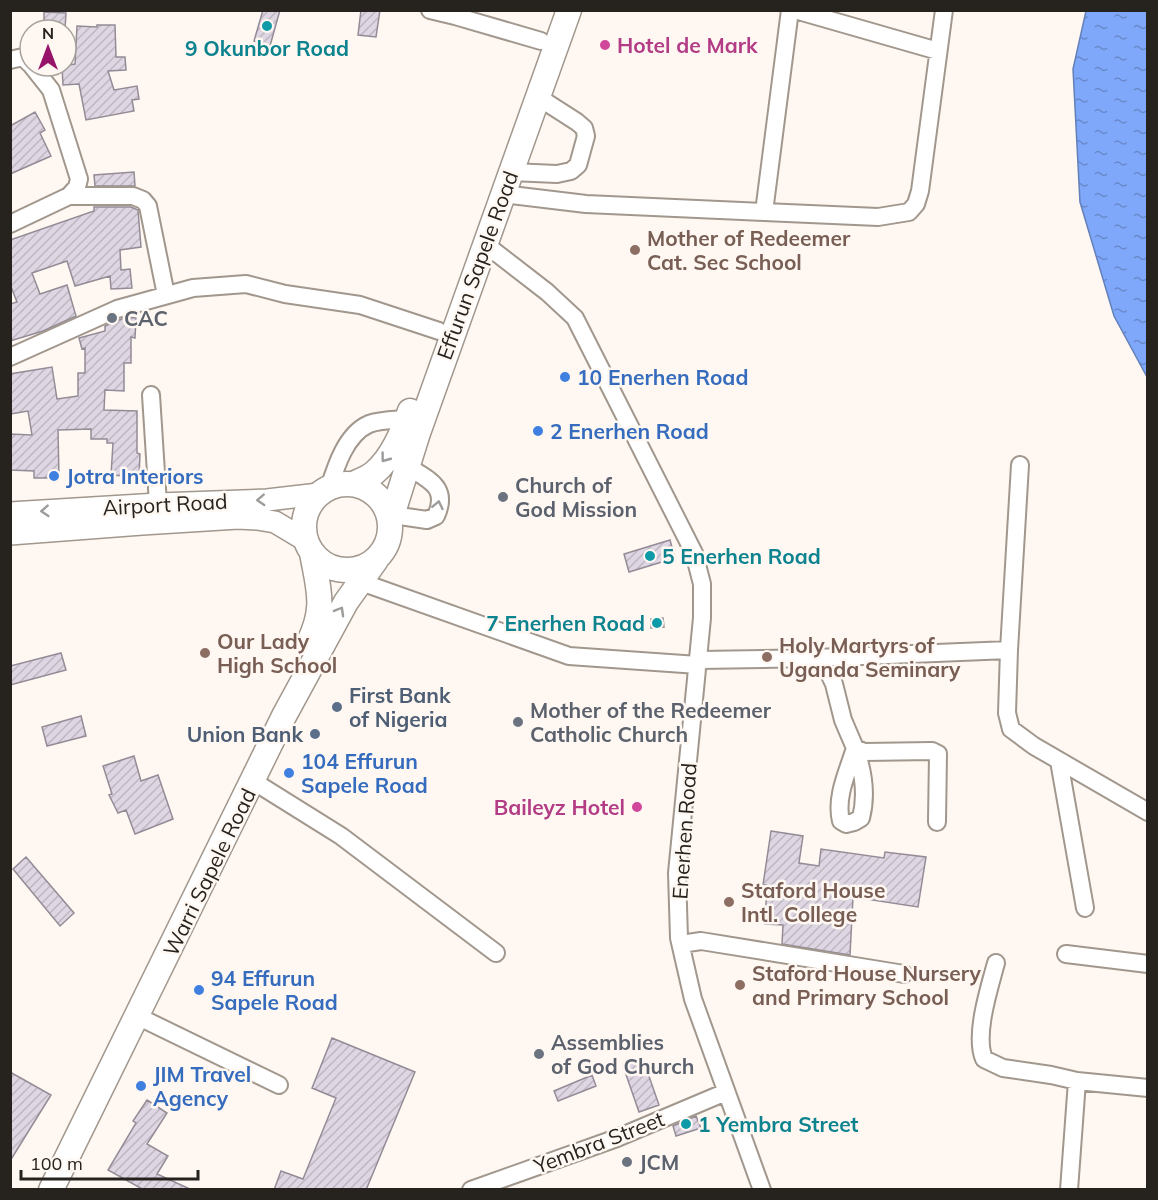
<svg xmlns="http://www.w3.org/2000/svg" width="1158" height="1200" font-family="Mulish,sans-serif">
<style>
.water{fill:url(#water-ripples);stroke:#6480b8;stroke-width:1.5}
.building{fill:url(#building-hatch);stroke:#938c97;stroke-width:1.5}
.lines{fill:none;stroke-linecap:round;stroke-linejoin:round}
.minor-casing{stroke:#a1978d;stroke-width:20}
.major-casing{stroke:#a1978d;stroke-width:24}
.highway-casing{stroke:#a1978d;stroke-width:27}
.minor{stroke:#fff;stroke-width:16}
.major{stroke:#fff;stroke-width:21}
.highway{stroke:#fff;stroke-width:24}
.oneway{stroke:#9d9c9a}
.culture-dot{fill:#0f9aa8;stroke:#fff8f2;stroke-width:2}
.hotel-dot{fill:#d1479c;stroke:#fff8f2;stroke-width:2}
.education-dot{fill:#8d6e63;stroke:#fff8f2;stroke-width:2}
.worship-dot{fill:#6b7280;stroke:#fff8f2;stroke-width:2}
.shop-dot{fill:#3f7fe0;stroke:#fff8f2;stroke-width:2}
.service-dot{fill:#5c6f8a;stroke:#fff8f2;stroke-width:2}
.labels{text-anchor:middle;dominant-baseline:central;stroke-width:5;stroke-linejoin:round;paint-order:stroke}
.hotel-label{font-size:21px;font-weight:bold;fill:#b23c85;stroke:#fff8f2;text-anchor:start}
.culture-label{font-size:21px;font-weight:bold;fill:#0d838f;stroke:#fff8f2;text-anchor:start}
.education-label{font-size:21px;font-weight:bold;fill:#785e54;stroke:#fff8f2;text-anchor:start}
.street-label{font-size:21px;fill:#26221e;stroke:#fff8f2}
.worship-label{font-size:21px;font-weight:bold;fill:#5b616d;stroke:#fff8f2;text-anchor:start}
.shop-label{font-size:21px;font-weight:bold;fill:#366cbe;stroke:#fff8f2;text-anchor:start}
.service-label{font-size:21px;font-weight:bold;fill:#4e5e75;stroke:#fff8f2;text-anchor:start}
</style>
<defs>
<pattern id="water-ripples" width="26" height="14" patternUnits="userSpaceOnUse" patternTransform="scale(1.5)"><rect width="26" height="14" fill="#7fa8fa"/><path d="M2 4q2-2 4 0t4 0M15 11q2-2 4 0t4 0" fill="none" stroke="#6888ca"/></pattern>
<pattern id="building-hatch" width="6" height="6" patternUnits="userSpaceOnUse" patternTransform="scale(1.5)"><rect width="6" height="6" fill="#ded6e2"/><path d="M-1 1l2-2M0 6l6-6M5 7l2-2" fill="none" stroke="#beb7c1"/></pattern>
</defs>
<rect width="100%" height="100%" fill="#fff8f2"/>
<path class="water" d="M1086 11H1147V377L1114 316 1080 202 1073 69Z"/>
<path class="building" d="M263 10H280L270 46 254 41Z
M361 10H380L376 37 358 35Z
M44 12 66 13 65 29H44Z
M97 25H115L116 57H125L126 70 108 71 114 90 137 86 139 99 132 100 134 111 86 120 79 84 63 85 62 66 75 64 77 26 97 27Z
M35 112 45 130 40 133 51 156 10 174V126Z
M134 172 135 186H95L94 175Z
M94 207H131L138 210 141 247 120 250 121 270 130 269 132 288 111 289 110 276 75 286 67 261 32 273 40 294 67 285 76 316 43 331 10 341V304L17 302 10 284V240L94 211Z
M126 317 136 318 135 338 131 337V363H124V391L105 390 104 410 137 411V453L140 454 139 477 111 475 113 443H107V439H91V429L58 430 59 478H34V471L10 470V434L32 435 28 411 10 414V374L52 367 57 399 78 396V373H85V348L82 349 79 338 105 331V326Z
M670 540 675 558 629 572 624 554Z
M663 618 664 627 651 628V619Z
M61 653 66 670 10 685V666Z
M81 716 86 736 47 746 42 727Z
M134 756 141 781 158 775 173 819 135 834 126 810 118 813 109 795 112 794 103 766Z
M771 831 803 836 799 863 819 866 821 849 884 858 885 852 926 857 918 907 853 897 850 955 782 944 783 925 765 924 767 885H763Z
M26 857 74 913 60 926 13 869Z
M332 1038 415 1072 366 1190H274L281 1171 303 1179 336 1098 312 1088Z
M643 1059 659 1105 639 1112 623 1066Z
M10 1072 51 1095 10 1161Z
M592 1075 596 1086 558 1101 554 1091Z
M147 1100 167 1113 147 1144 168 1156 157 1174 192 1190H144L108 1170 136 1123 133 1121Z
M696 1116 701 1128 676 1136 673 1126Z"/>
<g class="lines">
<g class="minor-casing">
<path id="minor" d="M430 10 455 16 541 41
M795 10 938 51
M10 60 23 57 30 64
M511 172 557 174 571 171 578 165 586 136 584 128 577 122 538 97
M503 194 586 204 764 212 790 10
M69 196H133L143 200 148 206 166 295
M764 212 878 217 909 212 916 204 920 191 944 10
M10 224 69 196 77 187 79 179 51 90 32 66
M485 244 547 292 575 318 694 553 702 584V618L677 873 679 938 693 999 762 1190
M10 357 117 309 193 288 246 284 285 294 360 305 439 331
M151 395 158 504
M1020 465 1009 650 1007 713 1011 729 1034 746 1148 812
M329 488C336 466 346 434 369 424 380 420 395 420 407 419
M393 515 427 520 436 516C449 487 429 480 407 466
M361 582 569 656 698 665
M815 658 826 667 834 684 843 720 855 748 864 752 932 751 938 754 937 822
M699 660 815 658 1009 650
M855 748C863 770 867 795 861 818L854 822 846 824 841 821C835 797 848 771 855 748Z
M1059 761 1085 908
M253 781 341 836 496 953
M681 944 701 941 904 974
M1066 954 1148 964
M996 963C989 989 974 1035 984 1059L1003 1068 1051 1075 1077 1081 1148 1088
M137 1016 279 1085
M471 1190 617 1138 726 1092
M1069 1190 1077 1081"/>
</g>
<g class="major-casing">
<path id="major" d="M10 513 158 504 267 500 319 494
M10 534 142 524 238 518 257 519 275 522 305 540"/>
</g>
<g class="highway-casing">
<path id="highway" d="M304 527a43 43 0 1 1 86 0a43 43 0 1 1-86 0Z
M353 484C359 481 368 478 374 473 392 458 402 433 410 411
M390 522 418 433 569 10
M308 644C326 608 319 591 312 553
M51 1190 284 716 346 602 376 560"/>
</g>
<use href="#minor" class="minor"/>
<use href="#major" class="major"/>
<use href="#highway" class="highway"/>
</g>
<defs><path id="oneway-chevron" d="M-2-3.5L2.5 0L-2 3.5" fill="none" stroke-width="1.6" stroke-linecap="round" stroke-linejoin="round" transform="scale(1.5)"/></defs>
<g class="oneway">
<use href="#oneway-chevron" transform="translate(385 458) rotate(127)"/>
<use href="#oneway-chevron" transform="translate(261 500) rotate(177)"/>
<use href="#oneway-chevron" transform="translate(438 505) rotate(-78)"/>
<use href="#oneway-chevron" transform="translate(45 511) rotate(176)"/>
<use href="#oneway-chevron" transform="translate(340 611) rotate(-60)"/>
</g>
<g class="culture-dot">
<circle cx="267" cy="26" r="6"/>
<circle cx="650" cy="556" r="6"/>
<circle cx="657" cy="623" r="6"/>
<circle cx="686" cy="1124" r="6"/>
</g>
<g class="hotel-dot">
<circle cx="605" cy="45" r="6"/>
<circle cx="637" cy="807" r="6"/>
</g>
<g class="education-dot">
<circle cx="635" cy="250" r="6"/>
<circle cx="205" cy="653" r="6"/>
<circle cx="767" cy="657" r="6"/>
<circle cx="729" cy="902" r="6"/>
<circle cx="740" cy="985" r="6"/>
</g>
<g class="worship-dot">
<circle cx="112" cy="318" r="6"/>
<circle cx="503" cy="497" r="6"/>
<circle cx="518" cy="722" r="6"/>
<circle cx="539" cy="1054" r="6"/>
<circle cx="627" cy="1162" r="6"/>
</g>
<g class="shop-dot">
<circle cx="565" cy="377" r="6"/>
<circle cx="538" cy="431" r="6"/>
<circle cx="54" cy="476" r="6"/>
<circle cx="289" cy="773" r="6"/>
<circle cx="199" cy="990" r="6"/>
<circle cx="141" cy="1086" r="6"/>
</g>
<g class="service-dot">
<circle cx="337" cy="707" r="6"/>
<circle cx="315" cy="734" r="6"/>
</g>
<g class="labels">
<g class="hotel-label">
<text x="617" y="45">Hotel de Mark</text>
<text x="625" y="807" text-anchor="end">Baileyz Hotel</text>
</g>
<g class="culture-label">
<text x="267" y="48" text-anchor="middle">9 Okunbor Road</text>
<text x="662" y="556">5 Enerhen Road</text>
<text x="645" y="623" text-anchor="end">7 Enerhen Road</text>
<text x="698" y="1124">1 Yembra Street</text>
</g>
<g class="education-label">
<text x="647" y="238">Mother of Redeemer<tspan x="647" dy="24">Cat. Sec School</tspan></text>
<text x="217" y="641">Our Lady<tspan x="217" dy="24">High School</tspan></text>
<text x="779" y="645">Holy Martyrs of<tspan x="779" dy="24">Uganda Seminary</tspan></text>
<text x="741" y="890">Staford House<tspan x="741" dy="24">Intl. College</tspan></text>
<text x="752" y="973">Staford House Nursery<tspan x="752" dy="24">and Primary School</tspan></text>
</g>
<g class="street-label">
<text transform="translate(477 265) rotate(-70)">Effurun Sapele Road</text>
<text transform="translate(165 504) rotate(-3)">Airport Road</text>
<text transform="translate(684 831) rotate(-86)">Enerhen Road</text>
<text transform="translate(209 872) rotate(-64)">Warri Sapele Road</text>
<text transform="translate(599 1142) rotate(-21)">Yembra Street</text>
</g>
<g class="worship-label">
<text x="124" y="318">CAC</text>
<text x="515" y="485">Church of<tspan x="515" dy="24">God Mission</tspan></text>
<text x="530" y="710">Mother of the Redeemer<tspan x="530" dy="24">Catholic Church</tspan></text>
<text x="551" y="1042">Assemblies<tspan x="551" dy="24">of God Church</tspan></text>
<text x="639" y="1162">JCM</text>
</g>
<g class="shop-label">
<text x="577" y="377">10 Enerhen Road</text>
<text x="550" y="431">2 Enerhen Road</text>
<text x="66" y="476">Jotra Interiors</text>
<text x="301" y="761">104 Effurun<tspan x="301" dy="24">Sapele Road</tspan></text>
<text x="211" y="978">94 Effurun<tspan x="211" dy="24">Sapele Road</tspan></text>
<text x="153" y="1074">JIM Travel<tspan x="153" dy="24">Agency</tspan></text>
</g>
<g class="service-label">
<text x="349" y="695">First Bank<tspan x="349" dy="24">of Nigeria</tspan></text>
<text x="303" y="734" text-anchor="end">Union Bank</text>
</g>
</g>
<rect width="1158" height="1200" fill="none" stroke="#26221e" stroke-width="24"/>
<g transform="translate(48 48)"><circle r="28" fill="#fff8f2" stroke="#a8a29d" stroke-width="1.5"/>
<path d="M0-4.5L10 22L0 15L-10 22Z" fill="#97146b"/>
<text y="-9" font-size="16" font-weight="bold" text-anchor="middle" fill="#26221e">N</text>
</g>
<path d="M21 1170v9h177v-9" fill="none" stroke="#26221e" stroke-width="3"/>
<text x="30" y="1170" font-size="18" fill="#26221e" stroke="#fff8f2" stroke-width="4.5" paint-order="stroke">100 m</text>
</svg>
